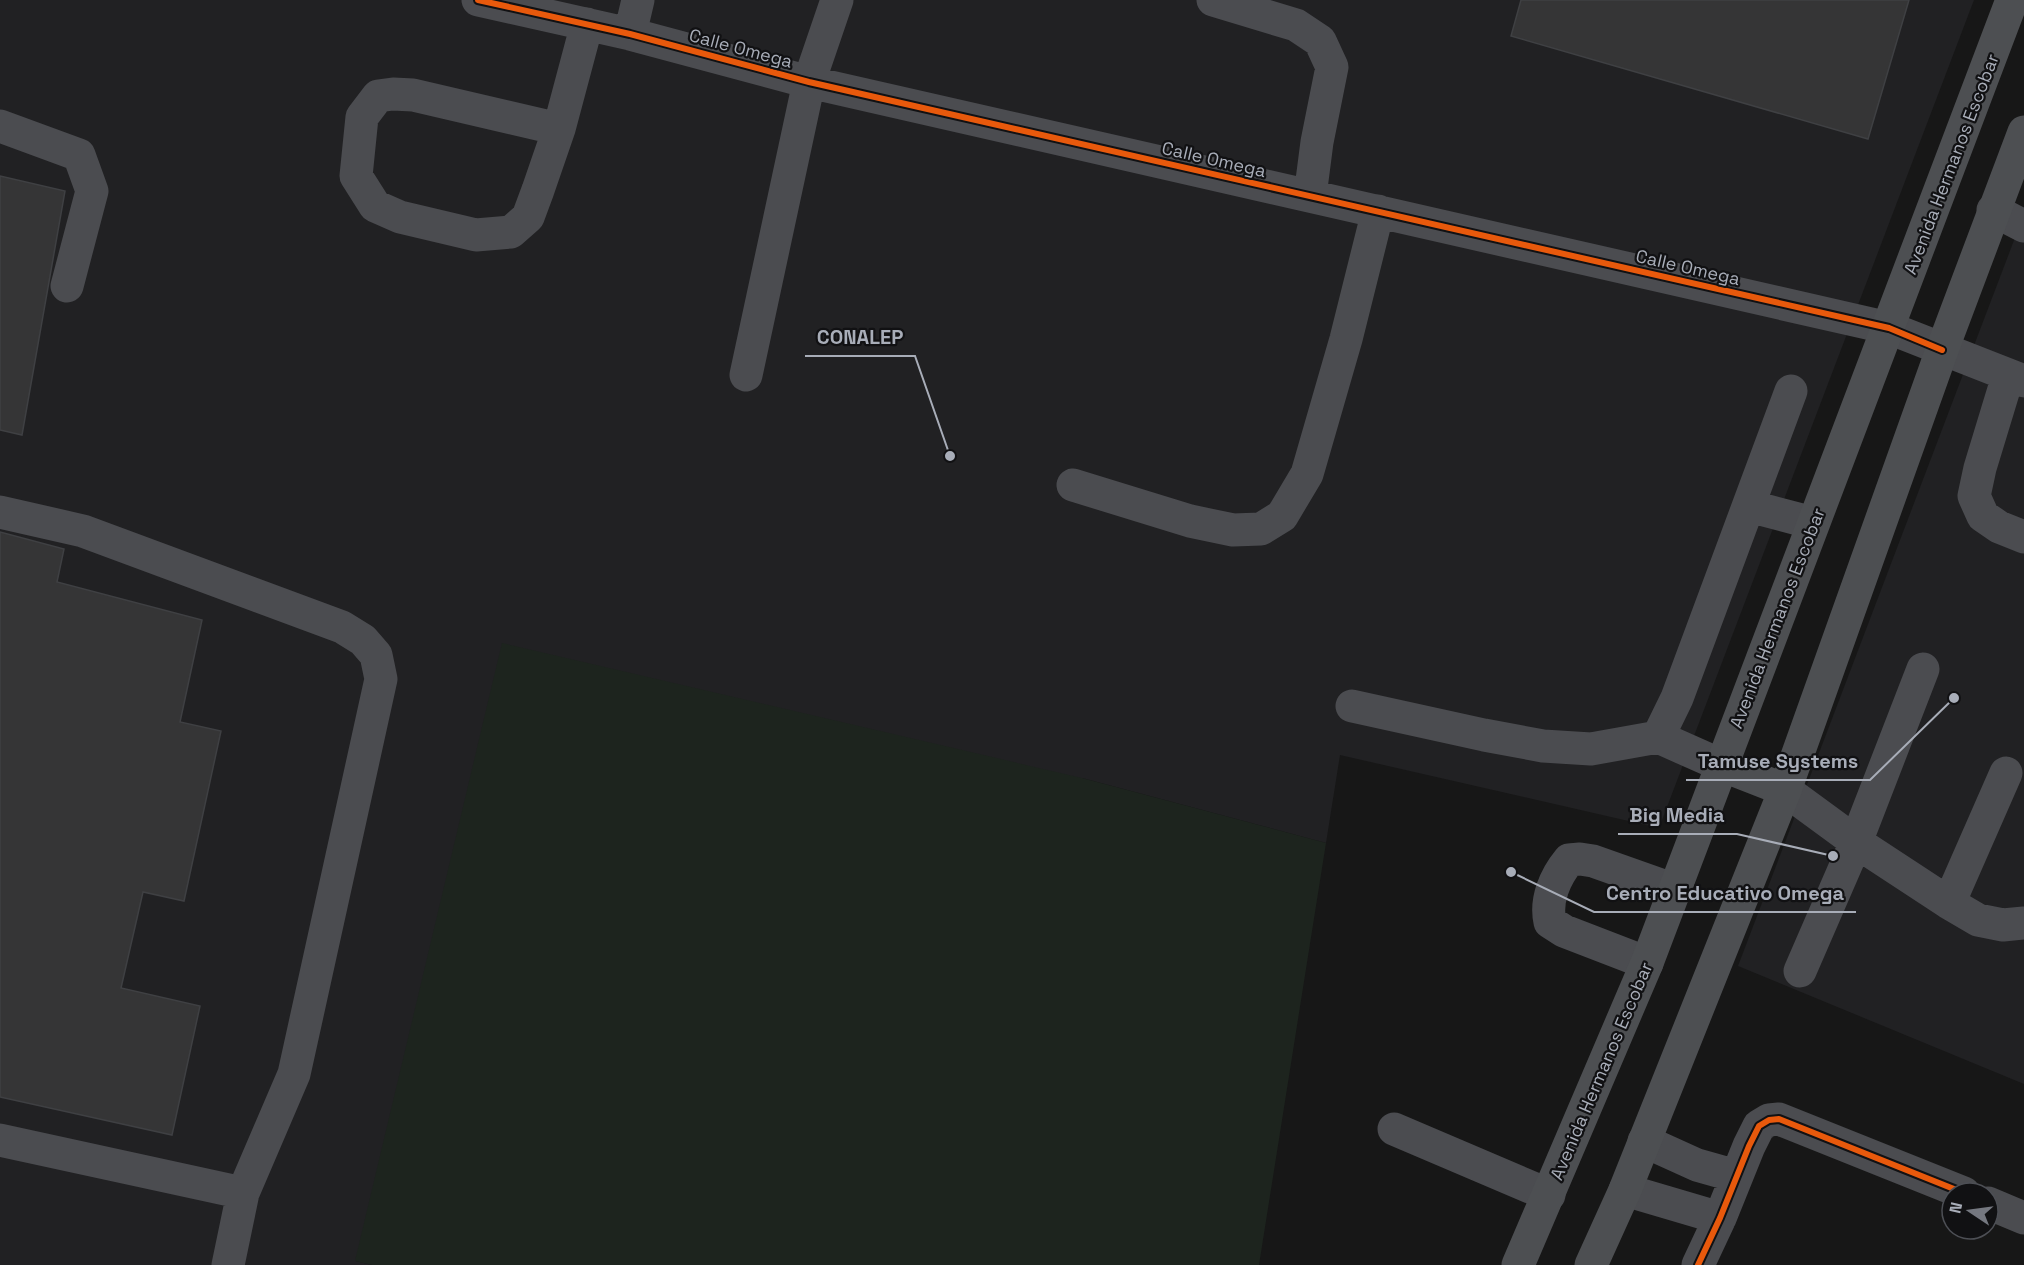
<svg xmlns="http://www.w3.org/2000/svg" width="2024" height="1265" font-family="'Space Grotesk',sans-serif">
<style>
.built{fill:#212123}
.green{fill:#1d241e}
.building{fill:#353536;stroke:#3f4043;stroke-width:1.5}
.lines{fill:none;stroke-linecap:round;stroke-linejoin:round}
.minor{stroke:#4b4c50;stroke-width:33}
.major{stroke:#4d4f52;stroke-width:33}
.cycleway-casing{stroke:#111113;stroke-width:10}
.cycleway{stroke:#e8590c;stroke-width:6}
.labels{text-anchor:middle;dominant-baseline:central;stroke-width:4.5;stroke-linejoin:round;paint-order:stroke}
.street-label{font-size:18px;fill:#a8adb8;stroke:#111113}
.leader{fill:none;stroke:#a8adb8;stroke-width:2}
.callout-dot{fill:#a8adb8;stroke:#111113;stroke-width:2}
.callout-label{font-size:20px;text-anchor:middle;font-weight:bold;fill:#a8adb8;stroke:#111113;stroke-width:4.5;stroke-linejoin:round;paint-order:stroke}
</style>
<rect width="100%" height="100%" fill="#171717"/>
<path class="built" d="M0 0H1974L1659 828 1340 755 1326 843 1082 778 356 1261 372 1265H0Z
M2024 214V1084L1738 966Z"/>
<path class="green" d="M502 643 1082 778 1326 843 1259 1265H372L355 1261Z"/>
<path class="building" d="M1521 0H1909L1868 139 1511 36Z
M0 176 65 191 22 435 0 430Z
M0 532 64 549 57 582 202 620 180 722 221 731 184 901 143 892 121 988 200 1006 172 1135 0 1097Z"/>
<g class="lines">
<path class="minor" d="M478 0 630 34 809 82 1889 328 2024 381
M1213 0 1296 25 1320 41 1332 67 1317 142 1310 196
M630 34 638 0
M0 126 79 155 92 191 67 286
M559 129 413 95 393 94 378 96 362 117 356 176 375 206 400 217 476 235 511 232 528 217 538 190 559 129 587 24
M1993 210 2024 226
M746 375 809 82 837 0
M2008 376 1980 468 1974 496 1983 516 1999 527 2024 537
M1073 485 1190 521 1233 530 1261 529 1282 516 1307 474 1346 339 1378 211
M1749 506 1813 523
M0 512 83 531 342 627 363 640 376 655 381 679 294 1074 243 1193 0 1140
M1352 706 1484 735 1543 746 1591 749 1658 737
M1721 765 1658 737 1677 698 1791 391
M1785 790 1856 842 1949 903 1978 920 2003 925 2024 923
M1949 903 2006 773
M1647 963 1564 931 1550 922C1545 900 1555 877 1569 860L1580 859 1593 861 1675 890
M1800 971 1856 842 1923 669
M1394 1129 1549 1195
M1644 1141 1697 1165 1736 1176
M1625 1190 1720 1218
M1988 1203 2024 1218
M228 1265 243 1193
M1698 1265 1720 1218 1749 1146 1759 1126 1769 1120 1779 1119 1964 1193"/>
<path class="major" d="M1721 765 1785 790
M1518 1265 1647 963 2012 0
M1591 1265 1625 1190 1785 790 1942 350 2024 132"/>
<g class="cycleway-casing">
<path id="cycleway" d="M478 0 630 34 809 82 1889 328 1942 350
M1698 1265 1720 1218 1749 1146 1759 1126 1769 1120 1779 1119 1964 1193"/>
</g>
<use href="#cycleway" class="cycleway"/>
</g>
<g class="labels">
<g class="street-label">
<text transform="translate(741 48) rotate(15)">Calle Omega</text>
<text transform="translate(1214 159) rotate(13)">Calle Omega</text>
<text transform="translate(1951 164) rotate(-69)">Avenida Hermanos Escobar</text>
<text transform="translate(1688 267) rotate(13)">Calle Omega</text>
<text transform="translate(1777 618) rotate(-69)">Avenida Hermanos Escobar</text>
<text transform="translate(1601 1071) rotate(-67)">Avenida Hermanos Escobar</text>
</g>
</g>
<path class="leader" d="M950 456L915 356H805M1954 698L1870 780H1686M1833 856L1737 834H1618M1511 872L1594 912H1856"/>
<g class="callout-dot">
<circle cx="950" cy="456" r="6"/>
<circle cx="1954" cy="698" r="6"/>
<circle cx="1833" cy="856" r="6"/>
<circle cx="1511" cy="872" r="6"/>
</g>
<g class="callout-label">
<text x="860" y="344">CONALEP</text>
<text x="1778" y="768">Tamuse Systems</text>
<text x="1677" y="822">Big Media</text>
<text x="1725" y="900">Centro Educativo Omega</text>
</g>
<g transform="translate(1970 1211) rotate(283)"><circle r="28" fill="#111113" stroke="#4d4f55" stroke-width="1.5"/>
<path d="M0-4.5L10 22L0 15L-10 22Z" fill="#757880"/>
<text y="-9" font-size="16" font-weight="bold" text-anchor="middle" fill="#a8adb8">N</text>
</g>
</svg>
